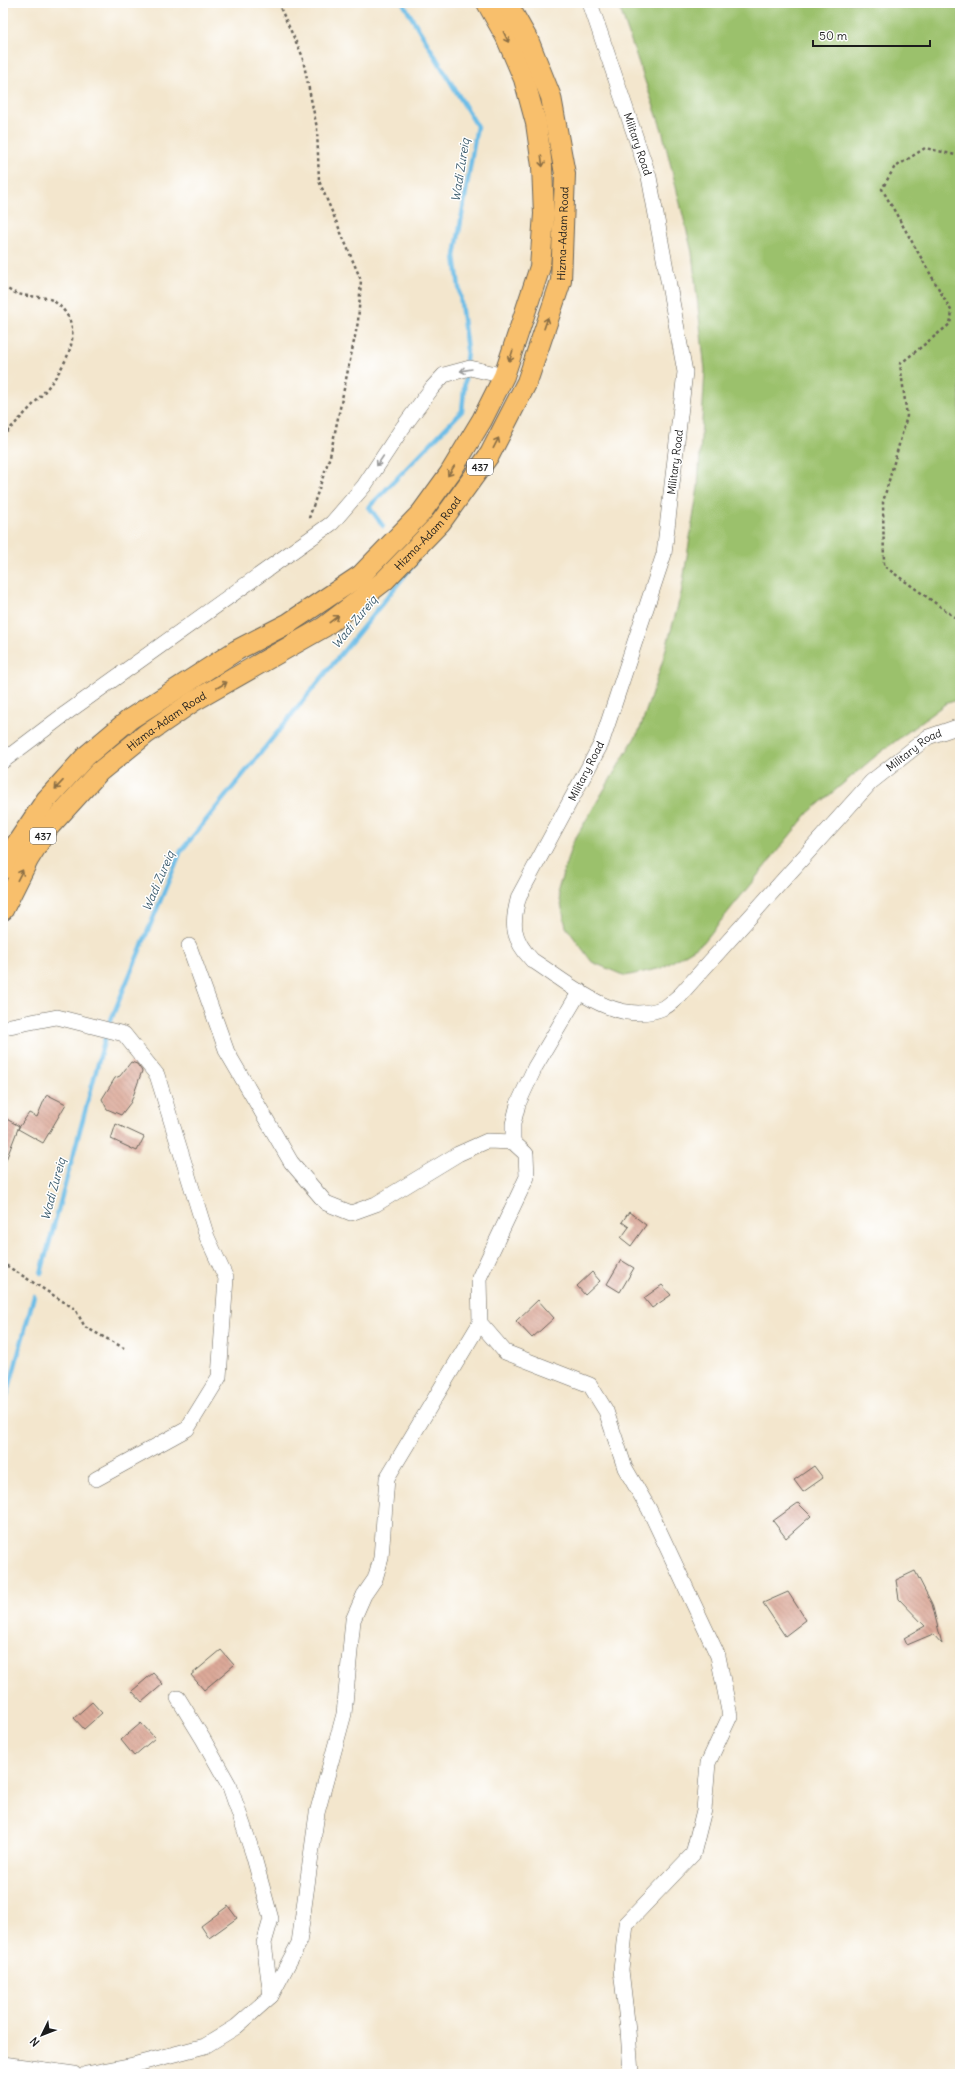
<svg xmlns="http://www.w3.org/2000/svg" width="963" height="2077" font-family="Delius,sans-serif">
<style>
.grass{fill:#9bc16c;stroke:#5c6e44}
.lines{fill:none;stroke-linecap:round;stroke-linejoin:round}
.stream{stroke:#6cbde7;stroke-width:4.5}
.building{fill:url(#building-back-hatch)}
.minor-casing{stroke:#67635a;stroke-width:16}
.major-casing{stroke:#67635a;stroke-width:22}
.path{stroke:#67635a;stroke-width:2.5;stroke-dasharray:3 3;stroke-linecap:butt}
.minor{stroke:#fff;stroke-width:15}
.major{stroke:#f8bf6c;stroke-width:20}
.oneway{stroke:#8a6e44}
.oneway2{stroke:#999}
.labels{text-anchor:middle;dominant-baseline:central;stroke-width:3;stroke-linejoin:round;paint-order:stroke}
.shield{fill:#fff;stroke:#606060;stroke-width:1}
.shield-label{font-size:10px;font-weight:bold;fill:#1c1c1c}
.street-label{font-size:11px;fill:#1c1c1c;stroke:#fff}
.water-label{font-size:12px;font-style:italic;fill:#3c5c6d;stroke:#fff}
</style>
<defs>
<pattern id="building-back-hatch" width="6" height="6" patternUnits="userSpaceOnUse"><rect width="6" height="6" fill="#dba898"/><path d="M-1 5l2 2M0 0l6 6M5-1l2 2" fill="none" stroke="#bb9082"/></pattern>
</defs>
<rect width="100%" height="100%" fill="#fff"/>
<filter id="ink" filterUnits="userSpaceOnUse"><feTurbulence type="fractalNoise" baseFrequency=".025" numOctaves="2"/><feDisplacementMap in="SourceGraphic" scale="8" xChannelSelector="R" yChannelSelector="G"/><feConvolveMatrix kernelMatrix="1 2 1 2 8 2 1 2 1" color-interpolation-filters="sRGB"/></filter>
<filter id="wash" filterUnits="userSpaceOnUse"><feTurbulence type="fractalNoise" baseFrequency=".012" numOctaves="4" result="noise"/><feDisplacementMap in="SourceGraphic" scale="16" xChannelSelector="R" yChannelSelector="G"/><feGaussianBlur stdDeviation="0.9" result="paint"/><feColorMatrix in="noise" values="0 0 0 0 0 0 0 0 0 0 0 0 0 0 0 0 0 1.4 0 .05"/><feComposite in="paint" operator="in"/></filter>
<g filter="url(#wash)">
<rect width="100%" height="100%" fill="#f3e6cd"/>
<path class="grass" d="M618 3H960V699L945 704 877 755 808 813 703 943 662 968 625 976 592 962 566 927 558 890 572 844 640 729 662 663 681 594 698 487 705 370 692 252 662 130Z"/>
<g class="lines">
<path class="stream" d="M403 3 477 126 455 256 467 350 466 360
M383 526 369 507 462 411 465 379
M41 1273 108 1027 181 851 415 563
M3 1410 34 1296"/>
</g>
<g id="blocks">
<path class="building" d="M131 1062 137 1064 142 1071 131 1102 121 1115 107 1109 102 1099 115 1078 120 1076Z
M48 1095 66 1104 43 1143 18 1129 29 1113 37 1117 46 1096Z
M3 1117 19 1126 4 1165H3Z
M116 1124 144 1137 137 1151 111 1139Z
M629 1212 646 1225 631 1246 621 1238 629 1227 622 1222Z
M621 1260 634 1268 620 1292 607 1284Z
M592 1272 600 1281 585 1295 577 1286Z
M662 1285 671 1295 652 1308 644 1298Z
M538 1300 554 1318 532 1338 516 1321Z
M814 1466 823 1478 803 1492 794 1480Z
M798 1503 811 1516 786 1538 773 1521Z
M915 1571 932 1604 942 1644 933 1634 907 1645 904 1638 925 1626 899 1599 896 1580Z
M788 1592 806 1620 785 1636 763 1603Z
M221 1650 234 1665 204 1690 191 1675Z
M153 1673 163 1684 142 1702 132 1691Z
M92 1702 102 1713 84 1729 74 1718Z
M141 1723 155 1738 134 1756 121 1740Z
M228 1906 237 1918 209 1938 201 1926Z"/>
</g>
</g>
<g filter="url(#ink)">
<use href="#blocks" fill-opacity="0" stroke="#67635a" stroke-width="1"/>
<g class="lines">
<g class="minor-casing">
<g id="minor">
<path id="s1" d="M590 3 649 177 685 372 664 554 601 744 519 896C511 924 512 939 532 960 570 984 616 1028 663 1008 669 1006 675 999 680 995L871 782 928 737 960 726"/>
<path d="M3 761 65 714 332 523 364 486 401 430 432 388 444 375 470 368 504 376"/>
<path d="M189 946 227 1052 291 1162 326 1203 351 1213 376 1204 458 1154 487 1141 513 1142 526 1154 527 1177 479 1278 480 1323 505 1352 590 1385 606 1411 625 1468 649 1509 718 1656 730 1716 708 1763 704 1810 693 1854 626 1924 621 1970 628 2030 631 2074"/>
<path d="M10 1026 57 1017 124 1034 157 1075 207 1237 226 1278 219 1377 187 1429 96 1479"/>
<path d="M513 1142V1124L518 1104 535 1067 580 991"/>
<path d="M178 1698 203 1739 230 1787 253 1854 271 1919 264 1943 271 1996"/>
<path d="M3 2064 74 2074"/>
<path d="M86 2074 133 2065 205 2046 236 2027 271 1996 299 1943 317 1813 344 1714 353 1620 364 1595 375 1579 381 1558 387 1478 480 1323"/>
</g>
</g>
<g class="major-casing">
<g id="major">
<path d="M3 869 17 843 46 800 86 756 130 719 237 650 289 623 361 575 421 513 450 473 482 420 504 376 540 267 544 214 542 166 536 123 524 79 506 37 487 3"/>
<path id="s2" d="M3 910 28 860 48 828 99 772 146 734 194 701 324 627 384 581 441 522 490 454 527 382 561 281 565 174 551 97 529 42 507 3"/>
</g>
</g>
<path class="path" d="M278 3 302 55 317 128 319 181 361 280 358 322 330 456 308 521
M960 156 925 148 894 168 882 189 952 312 950 324 900 364 907 416 883 502 884 566 960 621
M3 287C9 290 16 294 22 295 31 297 48 296 55 302 106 341 31 406 3 436
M3 1261 4 1264 75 1309 85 1327 124 1348"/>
<use href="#minor" class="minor"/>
<use href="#major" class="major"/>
</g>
<defs><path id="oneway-shaft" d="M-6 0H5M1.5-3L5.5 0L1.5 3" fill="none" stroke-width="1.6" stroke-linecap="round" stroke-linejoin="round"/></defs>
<g class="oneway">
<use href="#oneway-shaft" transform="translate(506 37) rotate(64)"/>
<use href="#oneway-shaft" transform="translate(542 161) rotate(83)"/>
<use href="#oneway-shaft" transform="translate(546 323) rotate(-71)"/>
<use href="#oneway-shaft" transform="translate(511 356) rotate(108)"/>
<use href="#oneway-shaft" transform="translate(496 443) rotate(-63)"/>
<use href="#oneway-shaft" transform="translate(451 471) rotate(123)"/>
<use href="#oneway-shaft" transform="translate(334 619) rotate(-37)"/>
<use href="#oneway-shaft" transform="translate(222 685) rotate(-30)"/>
<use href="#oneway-shaft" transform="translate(59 785) rotate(133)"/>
<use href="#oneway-shaft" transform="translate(20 875) rotate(-63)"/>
</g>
<g class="oneway2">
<use href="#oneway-shaft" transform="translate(466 370) rotate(170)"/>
<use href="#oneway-shaft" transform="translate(380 461) rotate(124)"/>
</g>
</g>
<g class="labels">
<g class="shield">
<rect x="467" y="459" width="26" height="16" rx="3"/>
<rect x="30" y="828" width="26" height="16" rx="3"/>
</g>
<g class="shield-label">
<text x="480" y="467">437</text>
<text x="43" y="836">437</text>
</g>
<g class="street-label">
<text stroke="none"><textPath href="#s1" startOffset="149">Military Road</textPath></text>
<text stroke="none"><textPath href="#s2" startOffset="914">Hizma-Adam Road</textPath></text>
<text transform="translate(675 462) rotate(-83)">Military Road</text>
<text stroke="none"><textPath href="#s2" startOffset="578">Hizma-Adam Road</textPath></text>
<text stroke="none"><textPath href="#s2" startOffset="254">Hizma-Adam Road</textPath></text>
<text stroke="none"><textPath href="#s1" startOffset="1515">Military Road</textPath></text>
<text transform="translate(586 771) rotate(-63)">Military Road</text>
</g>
<g class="water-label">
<text transform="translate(460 170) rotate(-81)">Wadi Zureiq</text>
<text transform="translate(354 622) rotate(-51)">Wadi Zureiq</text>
<text transform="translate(158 881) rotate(-67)">Wadi Zureiq</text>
<text transform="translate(53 1189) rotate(-75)">Wadi Zureiq</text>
</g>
</g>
<rect width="963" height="2077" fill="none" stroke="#fff" stroke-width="16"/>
<g transform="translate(42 2035) rotate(227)" stroke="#ffffff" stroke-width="3" paint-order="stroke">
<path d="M0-3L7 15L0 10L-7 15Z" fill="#1c1c1c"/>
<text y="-6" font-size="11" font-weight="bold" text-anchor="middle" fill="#1c1c1c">N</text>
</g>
<path d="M813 40v6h117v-6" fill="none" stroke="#1c1c1c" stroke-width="2"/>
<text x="819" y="40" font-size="12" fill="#1c1c1c" stroke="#ffffff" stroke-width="3" paint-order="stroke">50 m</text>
</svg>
